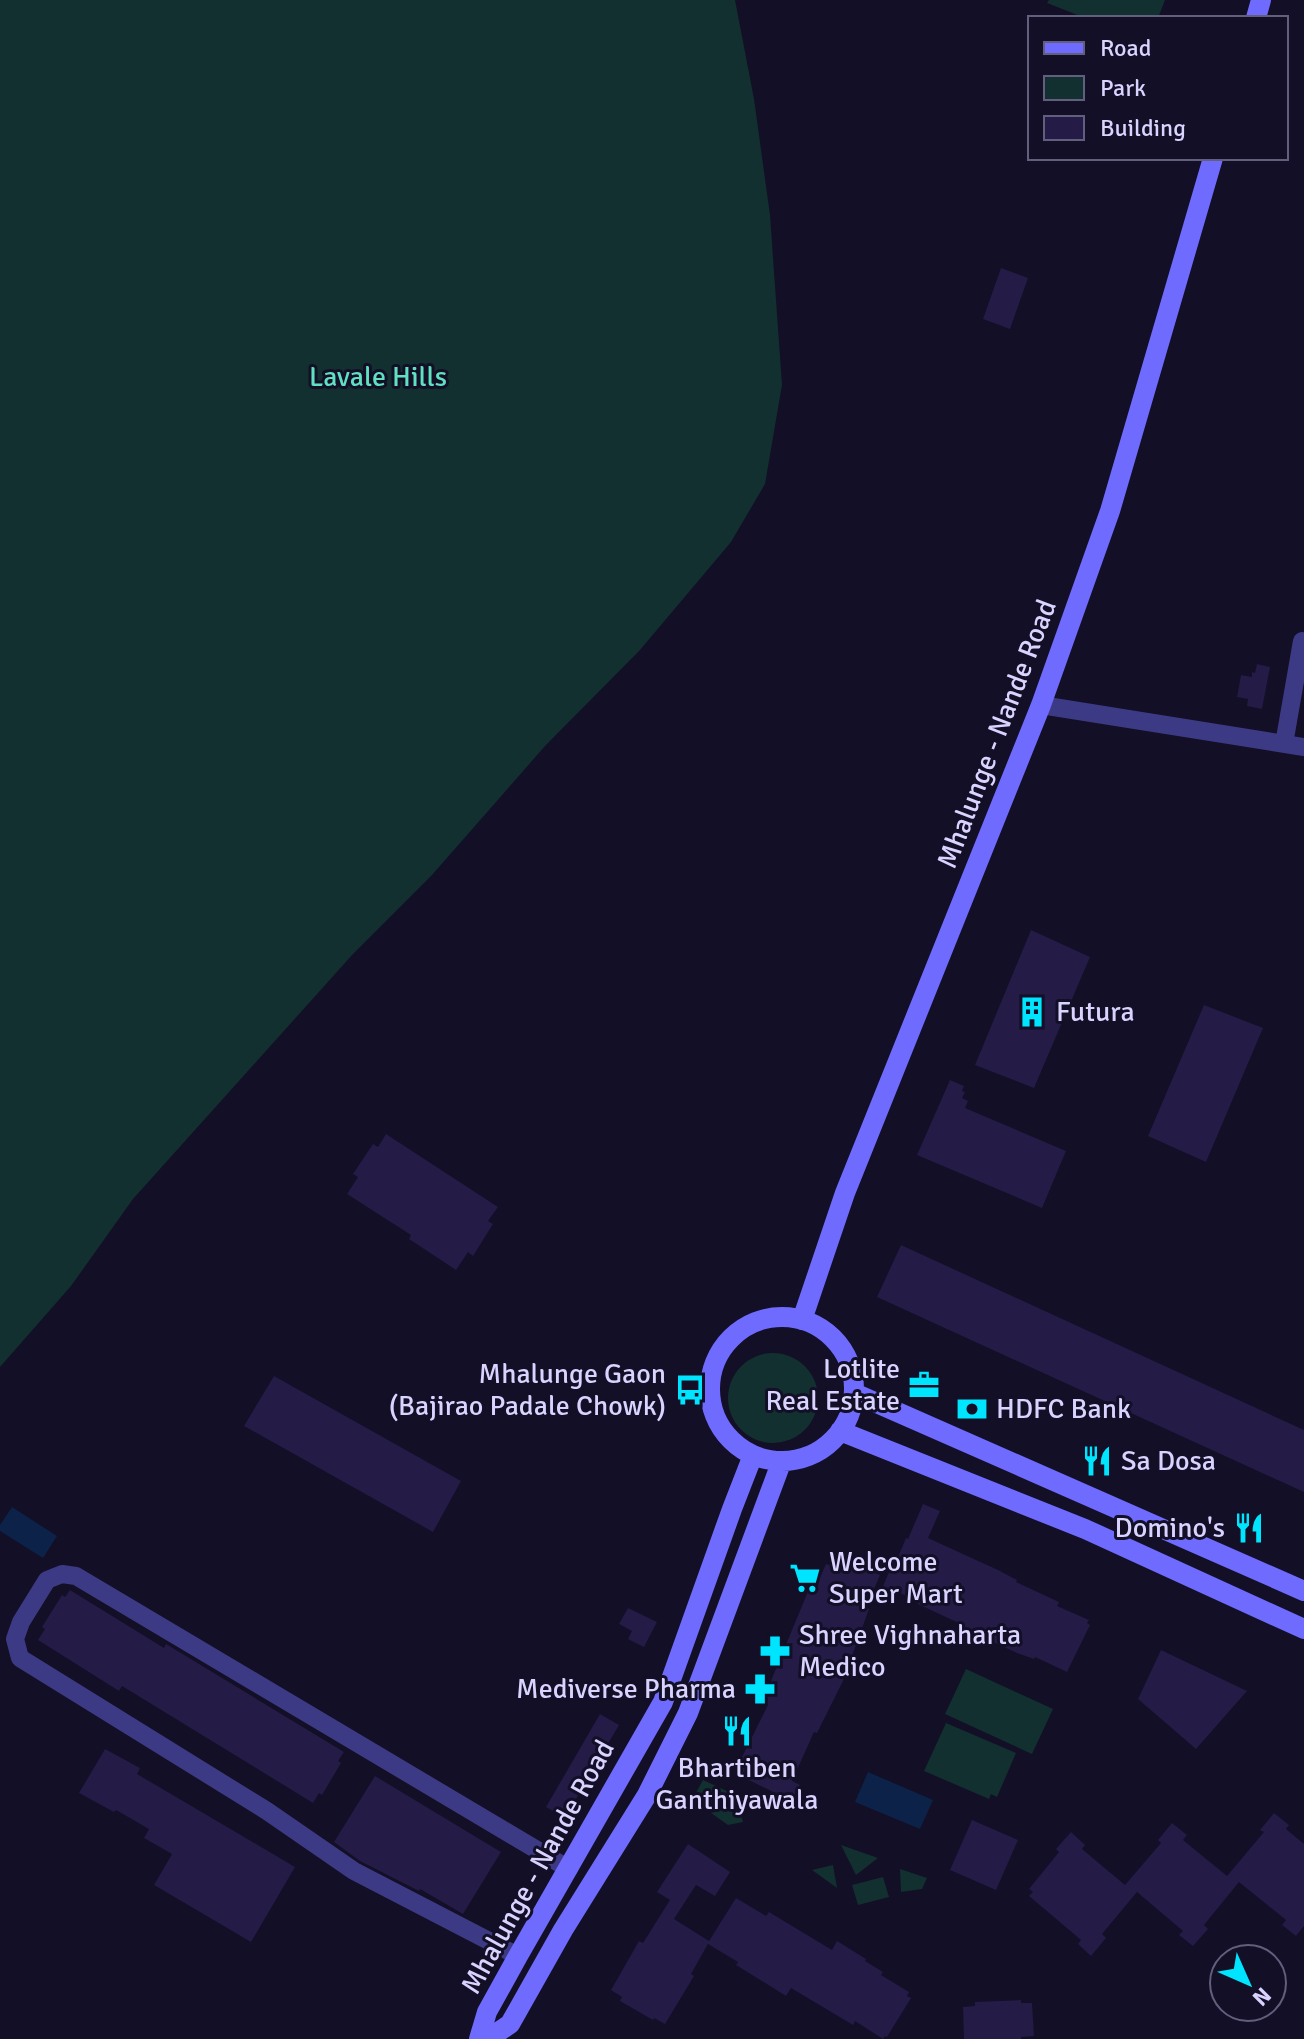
<svg xmlns="http://www.w3.org/2000/svg" width="1304" height="2039" font-family="Signika,sans-serif">
<style>
.green{fill:#12302f}
.water{fill:#0c2248}
.building{fill:#241b47}
.lines{fill:none;stroke-linecap:round;stroke-linejoin:round}
.street{stroke:#3d3a85;stroke-width:18}
.secondary{stroke:#6f6bff;stroke-width:20}
.labels{text-anchor:middle;dominant-baseline:central;stroke-width:6;stroke-linejoin:round;paint-order:stroke}
.park-label{font-size:28px;fill:#5fe0c0;stroke:#130f26}
.street-label{font-size:28px;fill:#d9d4ff;stroke:#130f26}
.poi-label{font-size:28px;fill:#d9d4ff;stroke:#130f26;text-anchor:start}
</style>
<rect width="100%" height="100%" fill="#130f26"/>
<path class="green" d="M0 0H735L754 99 770 215 782 385 765 484 731 542 640 650 545 746 432 875 353 954 133 1199 71 1286 0 1367Z
M1049 0H1165L1158 18H1085L1047 3Z
M728 1398a45 45 0 1 1 90 0a45 45 0 1 1-90 0Z
M966 1669 1053 1709 1032 1754 945 1714Z
M946 1723 1016 1753 997 1797 991 1794 989 1799 924 1771Z
M703 1780 727 1791 724 1798 702 1809 691 1802Z
M738 1806 743 1822 728 1825 711 1813Z
M841 1845 878 1858 856 1875Z
M833 1865 837 1888 812 1870Z
M900 1869 927 1878 922 1889 901 1892Z
M883 1877 889 1897 858 1905 852 1885Z"/>
<path class="water" d="M12 1507 57 1536 43 1558 0 1531V1525Z
M868 1772 933 1800 920 1829 855 1802Z"/>
<path class="building" d="M1001 268 1028 278 1010 329 983 319Z
M1257 664 1270 667 1262 709 1247 706 1248 699 1237 697 1241 675 1252 677V672L1255 673Z
M1031 930 1090 957 1034 1088 975 1065Z
M1204 1005 1263 1028 1206 1162 1148 1136Z
M950 1080 964 1086 962 1091 965 1092 962 1098 968 1101 965 1108 1066 1151 1042 1208 917 1155Z
M386 1134 498 1207 488 1221 493 1224 473 1256 468 1252 456 1270 409 1239 411 1235 347 1194 358 1177 353 1174 373 1144 378 1147Z
M901 1245 1304 1430V1492L877 1297Z
M274 1376 461 1481 433 1532 244 1426Z
M923 1504 940 1511 928 1538 998 1570 1017 1580 1016 1582 1059 1602 1057 1606 1089 1620 1087 1623 1090 1625 1067 1672 1035 1657 1034 1659 1017 1653 980 1636V1634L964 1627 965 1626 918 1604 919 1601 883 1586 889 1572 891 1574 906 1538 908 1539Z
M831 1559 861 1572 863 1568 880 1575 866 1608 869 1609 843 1681 817 1733 814 1732 792 1781 800 1785 792 1801 734 1773 767 1707 761 1705 809 1589 814 1591 826 1564 829 1565Z
M70 1590 164 1648 166 1644 344 1752 338 1761 341 1763 322 1795 319 1793 313 1803 122 1686 119 1691 38 1640 45 1629 42 1627 62 1595 65 1597Z
M628 1608 657 1622 644 1647 628 1639 632 1631 619 1624Z
M1161 1650 1247 1691 1196 1749 1138 1699Z
M600 1714 619 1725 565 1818 546 1807Z
M105 1749 140 1768 137 1774 295 1867 251 1942 154 1885 172 1854 144 1838 149 1829 116 1810 114 1812 79 1793Z
M375 1776 501 1852 463 1914 420 1889 419 1891 360 1861 334 1842Z
M1274 1813 1289 1825 1286 1829 1304 1844V1926L1296 1936 1282 1925 1286 1920 1239 1882 1204 1925 1208 1929 1193 1946 1179 1935 1183 1931 1137 1892 1102 1934 1106 1938 1091 1956 1078 1944 1081 1940 1029 1896 1033 1892 1029 1889 1059 1852 1056 1849 1071 1832 1085 1845 1082 1849 1125 1885 1161 1843 1158 1840 1172 1823 1187 1835 1183 1840 1227 1876 1264 1832 1260 1830Z
M972 1820 1018 1840 996 1890 950 1870Z
M688 1844 730 1872 715 1896 696 1885 674 1919 709 1941 736 1898 766 1916 769 1912 832 1950 837 1941 866 1959 865 1961 883 1972 881 1975 909 1992 907 1996 911 1998 887 2037 885 2036 883 2039 855 2021 853 2025 791 1988 786 1996 736 1965 738 1962 708 1944 691 1974 694 1976 665 2024 654 2018 653 2020 620 2001 622 1997 611 1990 639 1941 643 1943 670 1900 657 1892Z
M1021 2000V2003H1032L1034 2036 1021 2037V2039H964L963 2007 975 2006V2002Z"/>
<g class="lines">
<path class="street" d="M1041 705 1304 747
M1284 744 1302 641
M518 1956 354 1871 267 1811 20 1658 15 1639 21 1622 47 1580 62 1574 76 1576 569 1869"/>
<path class="secondary" d="M1256 18 1261 0
M710 1389a72 72 0 1 1 144 0a72 72 0 1 1-144 0Z
M802 1320 845 1193 1041 705 1110 511 1213 158
M854 1393 1304 1591
M840 1431 1085 1529 1304 1629
M479 2039 487 2012 518 1956 663 1702 732 1509 753 1455
M488 2039 510 2024 563 1930 647 1795 688 1713 781 1463"/>
</g>
<defs>
<g id="building-bare" transform="scale(2.4)"><path d="M-4-6H4V6H1V3H-1V6H-4ZM-2.5-4.3h1.7v1.8h-1.7ZM.8-4.3h1.7v1.8H.8ZM-2.5-1h1.7V.8h-1.7ZM.8-1h1.7V.8H.8Z" fill="#00e5ff" stroke="#130f26" stroke-width="2.5" paint-order="stroke"/></g>
<g id="office-bare" transform="scale(2.4)"><path d="M-6-3h4V-5.5h4V-3h4V5H-6ZM-1-4.5V-3h2v-1.5ZM-6 0V1H6V0Z" fill="#00e5ff" stroke="#130f26" stroke-width="2.5" paint-order="stroke"/></g>
<g id="bus-bare" transform="scale(2.4)"><path d="M-5-6H5V4H4V6H2V4H-2V6H-4V4H-5ZM-3.5-4V0h7V-4ZM-3.5 1.2v1.5H-2V1.2ZM2 1.2v1.5H3.5V1.2Z" fill="#00e5ff" stroke="#130f26" stroke-width="2.5" paint-order="stroke"/></g>
<g id="bank-bare" transform="scale(2.4)"><path d="M-6-4H6V4H-6ZM0-2.3a2.3 2.3 0 1 0 0 4.6a2.3 2.3 0 1 0 0-4.6Z" fill="#00e5ff" stroke="#130f26" stroke-width="2.5" paint-order="stroke"/></g>
<g id="restaurant-bare" transform="scale(2.4)"><path d="M-5-6h1v4h1v-4h1v4h1v-4h1v5L-1.5 .5V6h-2V.5L-5-1ZM5-6V6H3V1.5H1.5Q1.5-4 5-6Z" fill="#00e5ff" stroke="#130f26" stroke-width="2.5" paint-order="stroke"/></g>
<g id="supermarket-bare" transform="scale(2.4)"><path d="M-6-5.5h2.5l.6 2H6L4.5 2H-2.5L-4.4-4H-6ZM-1.5 3.2a1.3 1.3 0 1 0 .1 0ZM3 3.2a1.3 1.3 0 1 0 .1 0Z" fill="#00e5ff" stroke="#130f26" stroke-width="2.5" paint-order="stroke"/></g>
<g id="pharmacy-bare" transform="scale(2.4)"><path d="M-2-6h4v4h4v4h-4v4h-4v-4h-4v-4h4Z" fill="#00e5ff" stroke="#130f26" stroke-width="2.5" paint-order="stroke"/></g>
</defs>
<g fill-rule="evenodd">
<use href="#building-bare" x="1032" y="1012"/>
<use href="#office-bare" x="924" y="1385"/>
<use href="#bus-bare" x="690" y="1390"/>
<use href="#bank-bare" x="972" y="1409"/>
<use href="#restaurant-bare" x="1097" y="1461"/>
<use href="#restaurant-bare" x="1249" y="1528"/>
<use href="#supermarket-bare" x="805" y="1578"/>
<use href="#pharmacy-bare" x="775" y="1651"/>
<use href="#pharmacy-bare" x="760" y="1689"/>
<use href="#restaurant-bare" x="737" y="1731"/>
</g>
<g class="labels">
<g class="park-label">
<text x="378" y="377">Lavale Hills</text>
</g>
<g class="street-label">
<text transform="translate(997 734) rotate(-69)">Mhalunge - Nande Road</text>
<text transform="translate(538 1867) rotate(-61)">Mhalunge - Nande Road</text>
</g>
<g class="poi-label">
<text x="1056" y="1012">Futura</text>
<text x="900" y="1369" text-anchor="end">Lotlite<tspan x="900" dy="32">Real Estate</tspan></text>
<text x="666" y="1374" text-anchor="end">Mhalunge Gaon<tspan x="666" dy="32">(Bajirao Padale Chowk)</tspan></text>
<text x="996" y="1409">HDFC Bank</text>
<text x="1121" y="1461">Sa Dosa</text>
<text x="1225" y="1528" text-anchor="end">Domino's</text>
<text x="829" y="1562">Welcome<tspan x="829" dy="32">Super Mart</tspan></text>
<text x="799" y="1635">Shree Vighnaharta<tspan x="799" dy="32">Medico</tspan></text>
<text x="736" y="1689" text-anchor="end">Mediverse Pharma</text>
<text x="737" y="1768" text-anchor="middle">Bhartiben<tspan x="737" dy="32">Ganthiyawala</tspan></text>
</g>
</g>
<rect x="1028" y="16" width="260" height="144" fill="#130f26" stroke="#625e7d" stroke-width="2"/>
<rect x="1044" y="42" width="40" height="12" fill="#6f6bff" stroke="#625e7d" stroke-width="2"/>
<text x="1100" y="56" font-size="24" fill="#d9d4ff">Road</text>
<rect x="1044" y="76" width="40" height="24" fill="#12302f" stroke="#625e7d" stroke-width="2"/>
<text x="1100" y="96" font-size="24" fill="#d9d4ff">Park</text>
<rect x="1044" y="116" width="40" height="24" fill="#241b47" stroke="#625e7d" stroke-width="2"/>
<text x="1100" y="136" font-size="24" fill="#d9d4ff">Building</text>
<g transform="translate(1248 1983) rotate(135)"><circle r="38" fill="#130f26" stroke="#625e7d" stroke-width="2"/>
<path d="M0-6L14 30L0 20L-14 30Z" fill="#00e5ff"/>
<text y="-12" font-size="22" font-weight="bold" text-anchor="middle" fill="#d9d4ff">N</text>
</g>
</svg>
